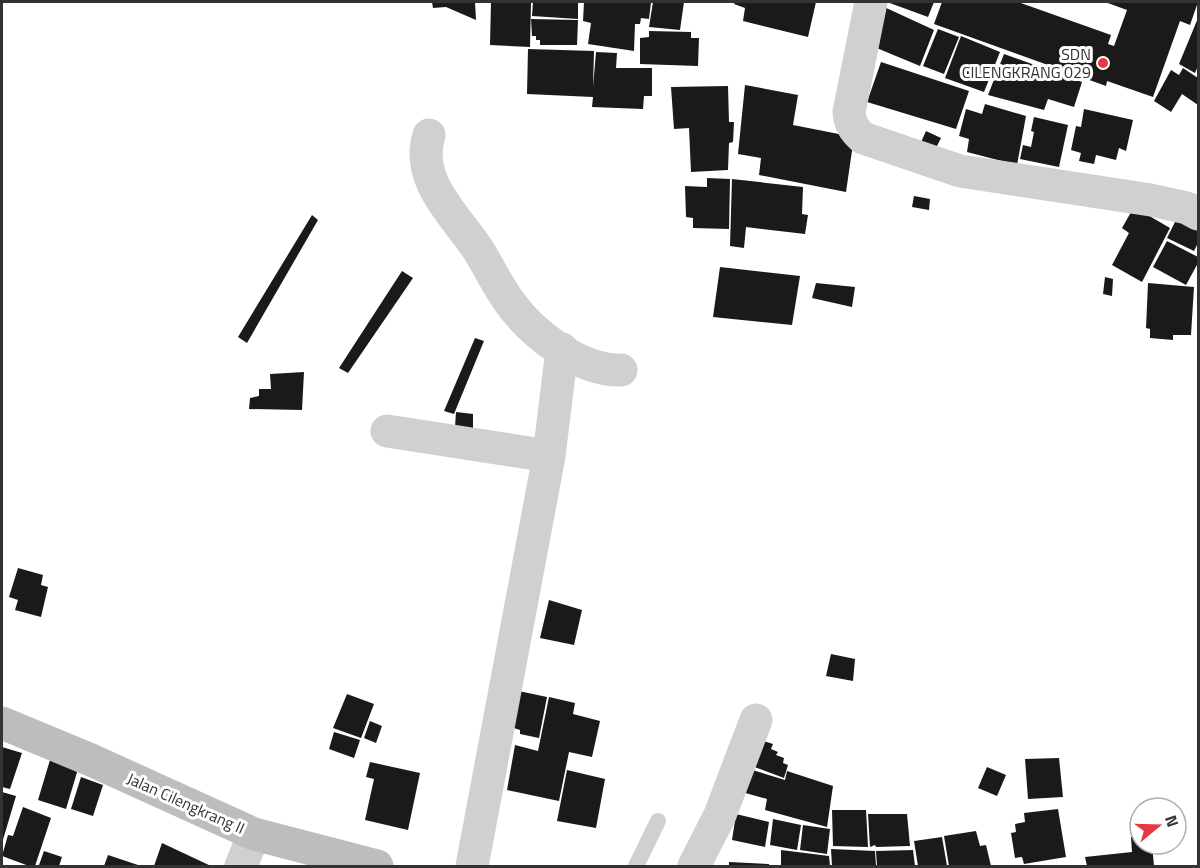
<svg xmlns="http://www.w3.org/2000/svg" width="1200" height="868" font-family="'Titillium Web',sans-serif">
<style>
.building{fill:#1a1a1a}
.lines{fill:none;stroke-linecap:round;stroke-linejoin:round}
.lane{stroke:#d0d0d0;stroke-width:16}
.street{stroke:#d0d0d0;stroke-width:33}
.secondary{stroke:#bdbdbd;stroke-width:33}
.poi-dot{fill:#e63946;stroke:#fff;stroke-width:2}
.labels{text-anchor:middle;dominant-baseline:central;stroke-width:6;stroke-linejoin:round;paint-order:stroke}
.poi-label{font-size:16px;fill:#333;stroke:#fff;text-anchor:end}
.street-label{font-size:16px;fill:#333;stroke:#fff}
</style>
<rect width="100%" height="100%" fill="#fff"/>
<path class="building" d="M432 2H475L476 20 446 7 433 8Z
M491 2H531L530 47 490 45Z
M533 2H578V19L532 16Z
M584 2H651L649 19 641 18 640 24H635L634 51 588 44 591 23 583 21Z
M653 2H684L680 30 649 27Z
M735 2H816L808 37 743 21 745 8 734 4Z
M887 2H934L928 17Z
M942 2H1018L1111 35 1108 44 1114 46 1127 10 1105 2H1198L1190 25 1180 21 1153 97 1107 81 1106 86 934 24Z
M882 6 934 30 920 66 867 44Z
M1198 18V66L1195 73 1179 64Z
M531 19 578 20 577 45H540V40H536V36H532Z
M938 29 959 37 944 74 923 66Z
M649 31 691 32V38H699L698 66 640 64V38L649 37Z
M961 36 1000 52 984 92 945 78Z
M528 49 594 51 593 87 596 52 617 53 616 68H652V96H644L643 109 592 107 593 97 527 94Z
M1004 54 1082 82 1074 107 1048 99 1044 110 988 95Z
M881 62 969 91 956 129 867 102Z
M1183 68 1198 78V105L1182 94 1171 112 1154 101 1171 70 1179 75Z
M745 85 798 95 793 125 854 137 846 192 759 175 761 158 738 154Z
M728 86 729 122H734L733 142 729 143 728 170 691 172 689 128 674 129 671 87Z
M985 104 1026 116 1017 165 967 152 969 139 959 136 966 109 982 114Z
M1084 109 1133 120 1126 151 1119 148 1116 160 1096 155 1094 164 1079 161 1081 153 1071 150 1076 126 1081 127Z
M1034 117 1068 125 1059 167 1020 159 1023 145 1031 147 1034 132 1031 131Z
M926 131 941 138 932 156 918 149Z
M707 178 730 179 729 229 693 228V218L686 217 685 186 707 187Z
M732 179 803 187 802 214 808 215 805 234 746 227 744 248 730 246Z
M914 196 930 199 929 210 912 207Z
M1134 207 1170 228 1142 282 1112 265 1129 233 1122 228Z
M1181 210 1198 218V243L1194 251 1167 238Z
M312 215 318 220 247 343 238 337Z
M1167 241 1198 257V263L1186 285 1153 267Z
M720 267 800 276 792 325 713 317Z
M402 271 413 278 348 373 339 368Z
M1105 277 1113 279 1112 296 1103 294Z
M816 283 855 287 852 307 812 298Z
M1148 283 1194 287 1191 335H1173V340L1150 338V329L1146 328Z
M475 338 484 341 454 414 444 411Z
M304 372 302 410 249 409 250 398 259 396V389H271L270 374Z
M456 412 473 414V429L455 427Z
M18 568 43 575 41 585 48 587 41 617 15 610 18 600 9 597Z
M549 600 582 610 574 645 540 638Z
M831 654 855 659 853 681 826 676Z
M514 690 547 697 539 738 520 734V730L507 726Z
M347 694 374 704 361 738 333 728Z
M549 697 575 703 573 714 600 721 592 757 569 752 559 801 507 790 515 745 538 751Z
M370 721 382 726 376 743 364 738Z
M334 732 360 740 354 758 329 749Z
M754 738 773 744 771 749 778 752 776 755 784 758 783 763 788 765 784 778 749 765Z
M2 747 22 753 10 789 2 787Z
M1059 758 1063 797 1028 799 1025 759Z
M50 760 78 769 66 809 38 800Z
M370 762 420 773 408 830 365 820 374 779 366 777Z
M987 767 1006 775 997 796 978 788Z
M749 769 785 780 787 771 833 786 827 827 765 810 767 799 742 792Z
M567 770 605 779 596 828 557 821Z
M81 777 103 785 93 816 71 809Z
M2 792 16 796 2 843Z
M23 807 51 818 35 866H29L2 856 8 835 13 836Z
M1058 809 1066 857 1024 864 1022 857 1015 858 1011 833 1016 832 1015 824 1025 822 1024 813Z
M832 810H866L868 847 833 846Z
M736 814 769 822 765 847 732 840Z
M868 814H907L910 846 876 847 875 845 870 847Z
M773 819 801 825 797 850 770 845Z
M803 825 830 829 827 854 800 850Z
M976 831 980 846 986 845 991 866H949L944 836Z
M1140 836V844H1152L1154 866H1087L1085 857 1132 852 1131 837Z
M942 837 947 866H918L914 841Z
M162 843 211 866H154Z
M831 849 875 851 876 866H832Z
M781 850 829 856 830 866H781Z
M913 850 915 866H877L876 851Z
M44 851 62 857 59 866 39 865Z
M108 855 141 866H104Z
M729 862 769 864V866H729Z"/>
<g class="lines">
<path class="lane" d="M636 866 658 821"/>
<path class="street" d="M871 2 849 112C850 124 854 130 863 138L960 171 1151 200 1187 208 1198 214
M429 135C415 180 454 214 477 248 488 265 496 283 508 300 531 333 579 371 621 370
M387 431 549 456
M241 866 254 834
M472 866 549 456 562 349
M694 866 720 815 756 720"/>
<path class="secondary" d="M2 723 91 760 254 834 377 866"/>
</g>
<circle class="poi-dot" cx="1103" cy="63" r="6"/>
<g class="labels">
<g class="poi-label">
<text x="1091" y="54">SDN<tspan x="1091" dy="18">CILENGKRANG 029</tspan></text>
</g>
<g class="street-label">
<text transform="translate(186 803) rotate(24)">Jalan Cilengkrang II</text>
</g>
</g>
<rect width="1200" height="868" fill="none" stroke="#333333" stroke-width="6"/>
<g transform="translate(1158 826) rotate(71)"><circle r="28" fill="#ffffff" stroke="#adadad" stroke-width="1.5"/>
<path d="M0-4.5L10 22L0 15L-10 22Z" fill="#e63946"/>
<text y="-9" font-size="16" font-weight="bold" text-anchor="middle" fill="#333333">N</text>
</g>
</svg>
